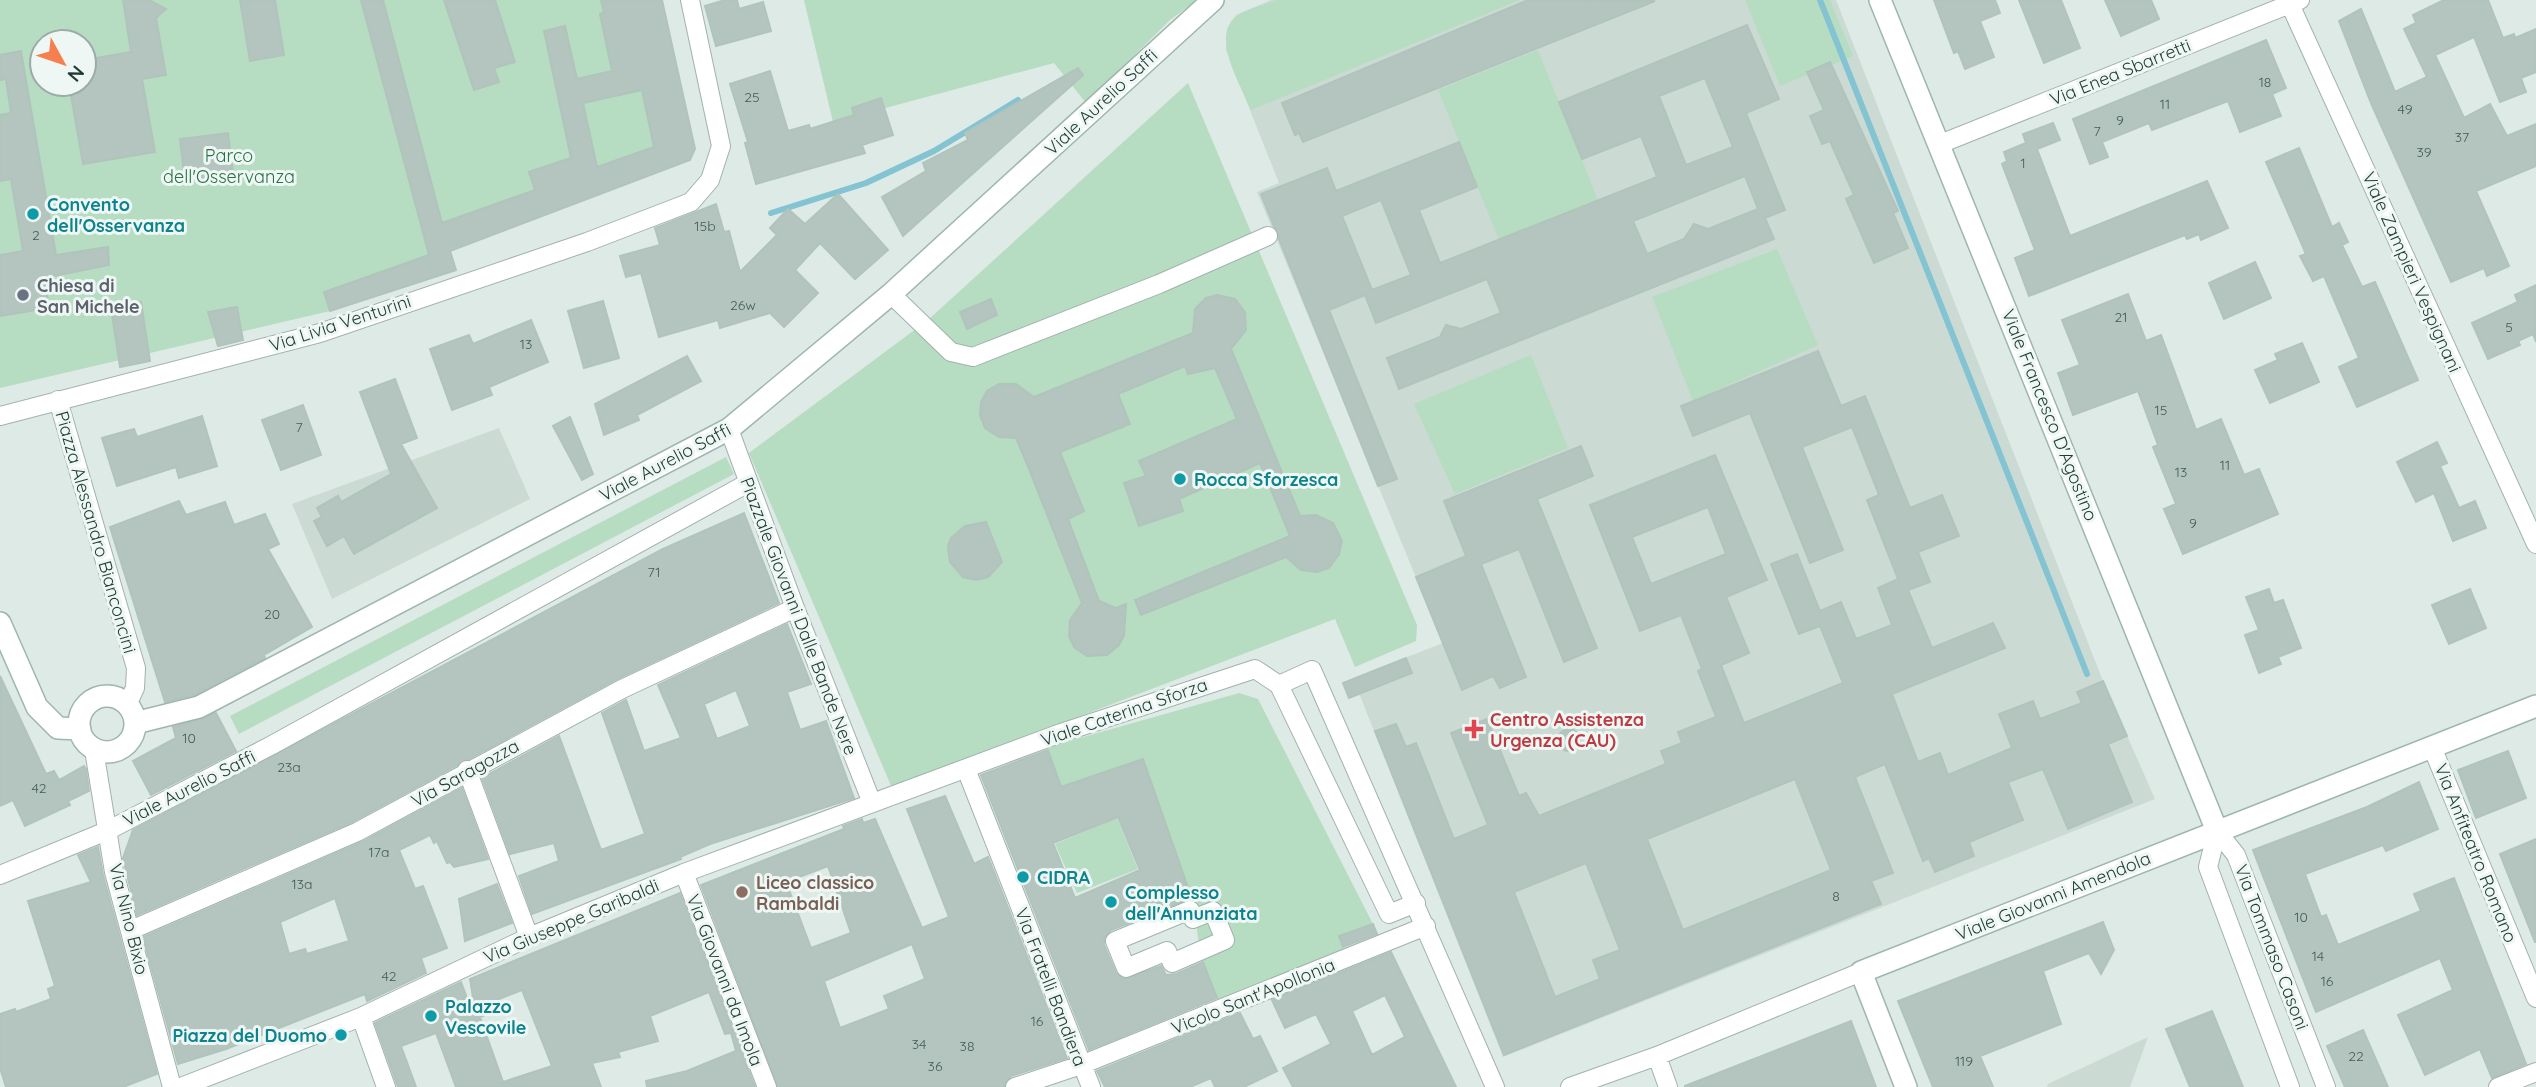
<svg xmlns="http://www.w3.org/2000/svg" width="2536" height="1087" font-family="Quicksand,sans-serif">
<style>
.built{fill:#ccdad4}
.green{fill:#b6dcc2;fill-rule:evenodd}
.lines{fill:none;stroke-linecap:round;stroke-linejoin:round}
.stream{stroke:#83c3d2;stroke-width:6}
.building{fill:#b3c5be;stroke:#b0c4bc;stroke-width:2;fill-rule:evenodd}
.street-casing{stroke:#a1b2ac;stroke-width:20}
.secondary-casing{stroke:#9db6ae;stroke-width:24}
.street{stroke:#fff;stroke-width:18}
.secondary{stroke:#fff;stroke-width:21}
.culture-dot{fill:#0f9aa8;stroke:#eef7f3;stroke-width:2.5}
.worship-dot{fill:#6b7280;stroke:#eef7f3;stroke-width:2.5}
.health-dot{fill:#e0444e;stroke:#eef7f3;stroke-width:2.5}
.education-dot{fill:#8d6e63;stroke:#eef7f3;stroke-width:2.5}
.labels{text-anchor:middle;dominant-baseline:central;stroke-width:6;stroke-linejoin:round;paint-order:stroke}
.number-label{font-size:14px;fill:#445d56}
.street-label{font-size:18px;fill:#1f3a34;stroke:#eef7f3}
.park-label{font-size:18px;fill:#287248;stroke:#eef7f3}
.culture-label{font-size:18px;font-weight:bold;fill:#0d838f;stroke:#eef7f3;text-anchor:start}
.worship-label{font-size:18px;font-weight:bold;fill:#5b616d;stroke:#eef7f3;text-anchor:start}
.health-label{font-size:18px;font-weight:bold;fill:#be3a42;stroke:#eef7f3;text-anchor:start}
.education-label{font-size:18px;font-weight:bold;fill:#785e54;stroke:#eef7f3;text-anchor:start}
</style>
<rect width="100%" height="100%" fill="#deeae5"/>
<path class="built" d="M1271 0H1836L2103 681 2155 799 1503 1057 1353 678 1443 643 1257 192 1279 183 1226 50 1227 29 1236 15Z
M499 428 530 499 332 599 292 504Z
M2148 1037 2130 1087H2047L2048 1084Z"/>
<path class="green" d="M0 0H662L695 149 690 160 451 251 456 270 330 311 0 388ZM42 42H84V84H42Z
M804 0H1197L1170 20 1086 103 1054 63 833 122Z
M1276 0H1520L1251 110C1242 87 1211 39 1235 17 1245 9 1265 5 1276 0Z
M1745 0H1830L1853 56 1780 86Z
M1538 50 1598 200 1499 240 1438 90Z
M1188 83 1417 625 1416 641 1355 667 1335 619 892 788 749 453 928 320Z
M1777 249 1818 345 1693 401 1652 297Z
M1531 355 1568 448 1455 494 1414 404Z
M726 457 734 474 239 734 230 716Z
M1239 693 1258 699 1373 924 1339 936 1346 956 1220 1005 1200 954 1194 905 1143 759 1061 787 1048 747Z
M1117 818 1138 869 1077 893 1055 844Z"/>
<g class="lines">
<path class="stream" d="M1820 0 2087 674
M771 213 866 183 934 151 1018 100"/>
</g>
<path class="building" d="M123 0H149L166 9 156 18 166 75 142 79 155 152 83 164 69 84H84V60L131 52Z
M240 0H275L284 55 250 61Z
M361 0H383L442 223 535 190 529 172 571 158 544 31 565 26 577 79 612 71 600 14 604 12 601 0H662L695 149 690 160 450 251 456 270 330 311 324 292 429 255ZM642 90 654 147 597 167 583 103Z
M444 0H495L515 62 494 68 499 82 474 90Z
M725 0H737L739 9 763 2 771 31 716 46 705 6Z
M1528 0 1655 1 1303 142 1299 133 1295 135 1282 103Z
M1934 0H1995L2000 13 1980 21 1994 57 1965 69 1958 51 1954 53Z
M2019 0H2061L2080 48 2044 63Z
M2105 0H2151L2159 19 2121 36Z
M2444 0H2488L2503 38 2514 34 2515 38 2536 29V72L2521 78 2526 92 2500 102 2474 37 2435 55 2464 118 2490 104 2507 136 2536 124V166L2476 191 2509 266 2487 276 2484 268 2451 282 2371 103 2339 21 2361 9 2395 92 2427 77 2404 29 2416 23 2413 15Z
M1747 25 1779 99 1746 113 1785 210 1765 218 1774 239 1399 389 1387 358 1440 337 1446 325 1461 329 1501 313 1487 279 1376 323 1365 295 1329 310 1397 479 1378 486 1261 194 1327 168 1336 191 1459 142 1477 187 1419 210 1440 263 1657 177 1641 136 1582 159 1559 102ZM1705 78 1733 147 1686 165 1659 96ZM1745 176 1758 209 1708 229 1694 224 1684 239 1647 254 1633 221ZM1381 200 1411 275 1372 290 1342 216Z
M2266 40 2286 88 2272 94 2281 116 2240 132 2228 101 2152 130 2149 123 2102 142 2108 157 2090 164 2073 119Z
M21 51 56 255 108 247 109 265 44 278 49 308 0 316V255L23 251 11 179 0 181V115L11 113 6 79 0 80V55Z
M1830 62 1898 211 1893 213 1908 248 1874 263 1846 199 1854 195 1830 141 1822 144 1810 116 1824 110 1807 72Z
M1078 68 1083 75 903 236 882 197 926 171 923 163 968 140 965 133Z
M770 71 788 131 809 125 810 129 854 115 852 108 881 98 893 135 862 145 865 153 756 184 745 143 748 142 730 84Z
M2053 123 2060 140 2037 149 2070 236 2207 181 2228 228 2201 240 2199 234 2187 239 2185 235 2029 296 2015 258 2035 250 2002 164 2007 161 2004 152 2026 143 2023 134Z
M228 133 233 174 185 181 180 139Z
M2299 148 2332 227 2339 223 2348 242 2342 245 2362 287 2375 282 2418 380 2357 407 2339 367 2359 358 2324 276 2313 281 2300 256 2306 254 2266 162Z
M838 194 888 250 855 279 820 243 795 270 818 293 784 327 770 313 720 328 718 320 659 337 641 273 626 277 620 256 660 245 655 228 716 204 724 232 729 231 740 272 777 235 770 228 788 209 805 224Z
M2255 262 2271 298 2224 319 2209 283Z
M2536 285V342L2533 334 2518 341 2520 345 2488 359 2472 323 2518 302 2515 295Z
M2128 294 2146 341 2161 335 2196 430 2221 419 2244 475 2259 469 2278 514 2183 554 2164 509 2176 504 2153 447 2158 445 2138 391 2073 415 2058 373 2080 365 2062 320Z
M1217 295 1235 299 1245 312 1246 330 1231 349 1300 516 1316 515 1333 523 1342 541 1339 554 1329 568 1317 572 1301 570 1286 557 1141 615 1135 600 1290 536 1260 463 1179 499 1183 511 1139 526 1124 483 1146 476 1139 461 1237 419 1215 368 1188 374 1185 366 1118 394 1130 424 1060 452 1084 511 1068 519 1099 601 1116 608 1126 604 1124 635 1119 645 1107 655 1087 656 1074 647 1069 636 1070 620 1082 603 1029 469 1016 438 999 437 985 428 980 415 981 402 987 391 999 384H1016L1034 397 1193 333 1195 309 1206 298Z
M991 299 997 315 967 329 960 312Z
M603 301 619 358 584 368 568 311Z
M141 302 150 361 120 367 111 308Z
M237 307 243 340 218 346 208 312Z
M531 320 548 362 489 387 492 395 452 410 430 349 469 335 473 344Z
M2302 343 2319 382 2270 403 2255 370 2278 360 2275 354Z
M1818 351 1841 406 1865 396 1910 508 1942 495 1959 536 1918 552 1930 582 1908 590 1932 648 1993 623 2005 648 1892 694 1918 762 1940 753 1948 775 2012 748 1999 714 2033 701 2040 719 2082 703 2077 692 2103 681 2127 736 2108 744 2132 802 2068 829 2043 769 2008 782 2023 820 1969 842 1974 856 1935 872 1929 858 1923 861 1885 764 1855 777 1893 873 1871 881 1881 904 1504 1055 1375 731 1396 724 1406 747 1416 743 1454 839 1488 825 1451 733 1487 719 1519 796 1526 793 1539 816 1666 764 1661 751 1682 743 1678 732 1716 717 1698 671 1702 669 1681 615 1640 631 1590 505 1715 455 1767 580 1726 597 1749 653 1721 665 1744 723 1843 683 1820 626 1799 634 1771 564 1797 554 1820 611 1841 602 1856 639 1892 625 1878 588 1898 579 1867 500 1879 495 1852 427 1802 447 1843 550 1810 563 1750 413 1693 436 1681 406ZM1708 507 1726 554 1651 584 1632 537ZM1795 779 1831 870 1683 930 1647 839ZM1586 863 1620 950 1593 960 1600 979 1555 997 1514 892Z
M687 356 701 381 637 415 639 420 604 435 595 404Z
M395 379 417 438 401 444 437 508 354 554 344 536 327 546 314 521 322 517 317 508 338 496 341 502 391 474 360 392Z
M303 405 321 455 281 470 262 420Z
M202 416 217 466 179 478 176 467 117 486 102 438 134 429 137 437Z
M570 417 593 474 582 480 553 426Z
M2437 442 2447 463 2440 466 2459 508 2475 501 2486 528 2453 541 2434 493 2416 502 2397 462Z
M1581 446 1593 476 1537 499 1597 648 1564 662 1519 549 1481 564 1526 677 1500 688 1493 676 1462 690 1416 577 1466 556 1444 501Z
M179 501 186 515 225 502 234 525 265 514 279 544 268 549 312 627 264 655 265 658 194 695 165 702 110 527Z
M744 513 779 603 617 679 352 822 137 915 123 858 133 830 663 549Z
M986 522 1002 562 988 577 976 580 963 577 950 562 948 546 951 538 965 526Z
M2269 589 2274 603 2283 600 2301 648 2278 657 2281 664 2259 673 2245 635 2259 630 2246 597Z
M2470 589 2486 628 2449 644 2432 605Z
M787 624 811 684 787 692 800 730 826 721 854 798 710 844 680 857 681 859 532 914 519 876 559 861 554 843 510 854 482 778 559 736 601 850 645 834 602 713 626 700 644 751 681 738 658 685ZM736 690 750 726 717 739 704 704Z
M1406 658 1412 673 1349 698 1343 683Z
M0 676 46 774 54 771 59 780 84 766 86 769 89 791 68 801 70 805 25 826 13 800 0 806Z
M216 713 236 751 151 795 133 761 176 738 173 727Z
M1558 740a11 11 0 1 1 22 0a11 11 0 1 1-22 0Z
M1048 750 1061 787 1143 759 1192 899 1111 930 1104 939V945L1116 973 1124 979 1161 966 1166 975 1176 974 1203 962 1217 998 1089 1050 981 775ZM1118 817 1140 870 1075 898 1053 843Z
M2508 751 2526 798 2476 818 2458 770Z
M2419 782 2438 829 2386 851 2383 845 2305 874 2321 917 2326 915 2338 945 2421 911 2414 894 2454 878 2526 1064 2492 1078 2480 1049 2425 1075 2398 1015 2453 990 2440 958 2316 1012 2253 850 2367 807Z
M462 788 488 859 454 867 450 862 447 863 437 841 434 843 430 835 399 850 415 889 423 886 447 948 421 958 426 973 367 1001 365 994 226 1049 178 1064 143 937 362 842ZM335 898 349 941 307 954 305 949 289 954 280 922Z
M945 796 974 864 988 857 1067 1058 1011 1076 1004 1087H778L701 885 844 829 843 826 862 819 863 823 875 819 922 928 949 917 907 809ZM828 866 851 933 811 948 786 882ZM912 944 925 979 884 996 889 1009 840 1028 824 981Z
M2536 839V942H2535L2500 854Z
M98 847 103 875 157 1074 123 1087H6L0 1068V1014L15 1009 16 1012 51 999 48 989 55 986 28 901 91 882 78 855Z
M497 884 512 923 465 941 459 899Z
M680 893 755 1087H647L646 1081 687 1071 736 1051 731 1033 725 1034 709 992 650 1016 658 1041 618 1052 620 1057 592 1063 601 1087H456L436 1033 401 1046 416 1087H398L375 1023 461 982 467 998 473 997 470 979ZM522 990 552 1066 503 1082 480 1017 488 1014 484 1005Z
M2103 922 2114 950 2101 974 2089 953 2043 971 2061 1024 1980 1056 1993 1087H1933L1898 1001Z
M1373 924 1377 934 1343 947 1339 936Z
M1391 952 1456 1087H1293L1283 1068 1331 1044 1316 1014 1285 1028 1272 1000ZM1385 995 1405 1037 1372 1055 1352 1011Z
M2212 1011 2243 1087H2190L2166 1029Z
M1240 1013 1253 1039 1260 1036 1277 1071 1244 1087H1215L1211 1078 1190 1087H1105L1097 1071Z
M1851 1021 1876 1087H1685V1086Z
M2363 1030 2388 1087H2345L2327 1046Z"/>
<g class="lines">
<g class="street-casing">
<path id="street" d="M2288 0 2536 544
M1940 144 2300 0
M891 294 951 352 973 357 1159 284 1268 236
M58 400 136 668 135 688 127 705
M0 416 320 333 587 242 691 202 710 180 721 146 690 0
M729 429 795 608 872 803
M1279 685 1389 914 1416 903
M2432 747 2536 998
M94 750 114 872 172 1087
M966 769 1091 1087
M467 770 529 937
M2217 831 2236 855 2326 1087
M2217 831 2208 867 2290 1087
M684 873 767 1087
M0 875 109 830 272 745 748 483
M1190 910 1193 919 1213 911 1225 940 1172 963 1167 951 1126 968 1115 941Z
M131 930 357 832 622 689 795 608
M361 1017 386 1087
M1657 1056 1668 1087
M181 1087 361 1017 529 937 684 873 1061 733 1255 669 1279 685 1312 670 1495 1087
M1015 1087 1081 1065 1426 926
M1570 1087 1657 1056 1861 972
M2498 1087 2536 1072"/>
</g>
<g class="secondary-casing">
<path id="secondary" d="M1880 0 2217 831
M0 623 37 707 58 728 80 729
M79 724a28 28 0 1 1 56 0a28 28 0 1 1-56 0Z
M135 723 199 707 729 429 891 294 1213 0
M1906 1087 1861 972 2536 706"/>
</g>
<use href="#street" class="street"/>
<use href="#secondary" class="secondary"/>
</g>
<g class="culture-dot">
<circle cx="33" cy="214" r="7"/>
<circle cx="1180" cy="479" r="7"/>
<circle cx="1023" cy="877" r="7"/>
<circle cx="1111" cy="902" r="7"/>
<circle cx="431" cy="1016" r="7"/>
<circle cx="341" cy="1035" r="7"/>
</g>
<circle class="worship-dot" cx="23" cy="295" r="7"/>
<path class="health-dot" d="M1470.5 718.5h7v7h7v7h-7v7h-7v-7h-7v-7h7z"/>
<circle class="education-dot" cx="742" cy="892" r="7"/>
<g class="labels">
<g class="number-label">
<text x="2265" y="82">18</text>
<text x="752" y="97">25</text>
<text x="2165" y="104">11</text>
<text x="2405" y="109">49</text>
<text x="2120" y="120">9</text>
<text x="2097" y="131">7</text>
<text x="2462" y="137">37</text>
<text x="2424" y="152">39</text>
<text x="2023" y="163">1</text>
<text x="705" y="226">15b</text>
<text x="36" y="235">2</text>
<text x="743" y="305">26w</text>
<text x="2121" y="317">21</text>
<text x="2509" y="327">5</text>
<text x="526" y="344">13</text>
<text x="2161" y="410">15</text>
<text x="299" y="427">7</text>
<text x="2225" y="465">11</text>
<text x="2181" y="472">13</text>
<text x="2193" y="523">9</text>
<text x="654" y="572">71</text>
<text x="272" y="614">20</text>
<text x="189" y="738">10</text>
<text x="289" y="767">23a</text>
<text x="39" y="788">42</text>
<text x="379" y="852">17a</text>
<text x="302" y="884">13a</text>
<text x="1836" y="896">8</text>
<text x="2301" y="917">10</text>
<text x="2318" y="956">14</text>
<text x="389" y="976">42</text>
<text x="2327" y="981">16</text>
<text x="1037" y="1021">16</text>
<text x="919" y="1044">34</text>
<text x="967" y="1046">38</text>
<text x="2356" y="1056">22</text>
<text x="1964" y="1061">119</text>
<text x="935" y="1066">36</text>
</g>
<g class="street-label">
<text transform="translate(2120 72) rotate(-22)">Via Enea Sbarretti</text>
<text transform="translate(1101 102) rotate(-43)">Viale Aurelio Saffi</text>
<text transform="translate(2412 272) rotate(66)">Viale Zampieri Vespignani</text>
<text transform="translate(340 323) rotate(-18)">Via Livia Venturini</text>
<text transform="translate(2050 415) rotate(68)">Viale Francesco D'Agostino</text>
<text transform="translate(665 462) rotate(-28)">Viale Aurelio Saffi</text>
<text transform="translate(96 532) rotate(74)">Piazza Alessandro Bianconcini</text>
<text transform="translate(799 616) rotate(69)">Piazzale Giovanni Dalle Bande Nere</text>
<text transform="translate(1124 712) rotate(-19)">Viale Caterina Sforza</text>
<text transform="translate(465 773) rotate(-29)">Via Saragozza</text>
<text transform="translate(189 788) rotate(-27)">Viale Aurelio Saffi</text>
<text transform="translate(2476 853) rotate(68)">Via Anfiteatro Romano</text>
<text transform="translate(2053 896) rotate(-22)">Viale Giovanni Amendola</text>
<text transform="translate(129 919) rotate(76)">Via Nino Bixio</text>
<text transform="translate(571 921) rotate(-23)">Via Giuseppe Garibaldi</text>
<text transform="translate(2272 947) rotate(69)">Via Tommaso Casoni</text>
<text transform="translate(725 980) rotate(69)">Via Giovanni da Imola</text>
<text transform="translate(1051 987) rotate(69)">Via Fratelli Bandiera</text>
<text transform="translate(1253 996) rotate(-22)">Vicolo Sant'Apollonia</text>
</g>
<g class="park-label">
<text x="229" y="155">Parco<tspan x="229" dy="21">dell'Osservanza</tspan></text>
</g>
<g class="culture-label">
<text x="47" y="204">Convento<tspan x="47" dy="21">dell'Osservanza</tspan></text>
<text x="1194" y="479">Rocca Sforzesca</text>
<text x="1037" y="877">CIDRA</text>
<text x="1125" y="892">Complesso<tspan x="1125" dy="21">dell'Annunziata</tspan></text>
<text x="445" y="1006">Palazzo<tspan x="445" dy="21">Vescovile</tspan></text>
<text x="327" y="1035" text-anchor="end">Piazza del Duomo</text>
</g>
<g class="worship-label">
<text x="37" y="285">Chiesa di<tspan x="37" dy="21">San Michele</tspan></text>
</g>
<g class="health-label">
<text x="1490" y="719">Centro Assistenza<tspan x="1490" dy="21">Urgenza (CAU)</tspan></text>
</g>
<g class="education-label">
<text x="756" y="882">Liceo classico<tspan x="756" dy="21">Rambaldi</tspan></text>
</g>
</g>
<g transform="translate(63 63) rotate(130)"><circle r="33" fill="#eef7f3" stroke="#9baba7" stroke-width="2"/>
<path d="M0-5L12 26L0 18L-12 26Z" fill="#f67f50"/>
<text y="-10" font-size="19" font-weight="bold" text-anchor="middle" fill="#1f3a34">N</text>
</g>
</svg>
